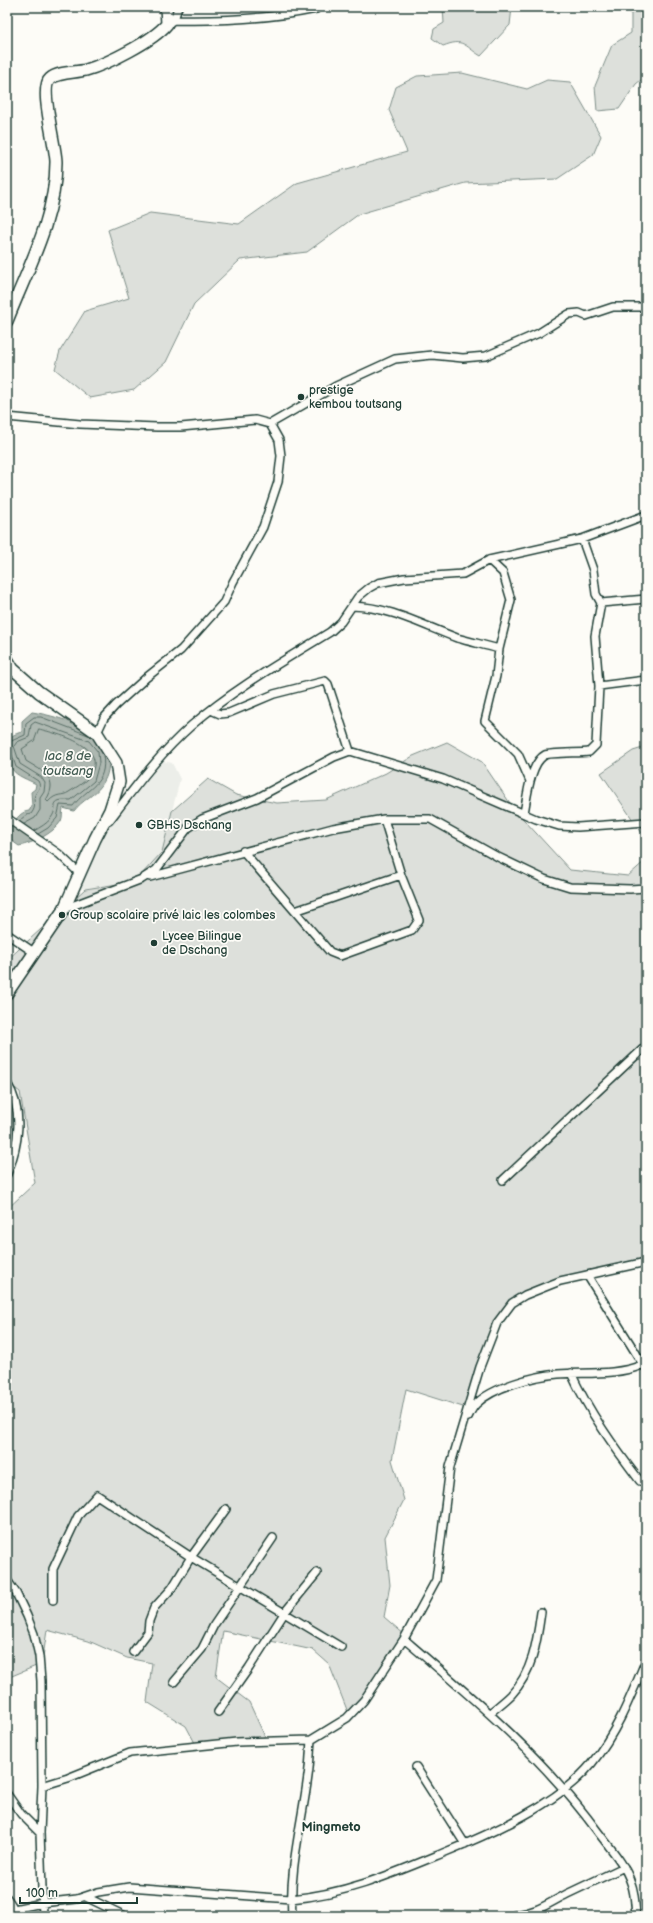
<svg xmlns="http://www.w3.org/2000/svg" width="653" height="1923" font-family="'Balsamiq Sans',sans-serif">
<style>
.built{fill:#eceee9}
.green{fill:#dde0db;stroke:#7e8e88}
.water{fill:#aeb8b1;stroke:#75877f}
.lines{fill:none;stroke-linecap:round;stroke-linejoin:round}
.shore{stroke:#586e66;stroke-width:1}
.street-casing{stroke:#1f3d34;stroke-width:10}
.secondary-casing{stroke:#1f3d34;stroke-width:14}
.street{stroke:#fdfcf7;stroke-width:7}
.secondary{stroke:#fdfcf7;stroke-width:11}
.poi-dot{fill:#1f3d34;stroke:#fdfcf7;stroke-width:1.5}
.labels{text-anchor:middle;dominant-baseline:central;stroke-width:3.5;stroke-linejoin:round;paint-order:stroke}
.poi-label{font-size:12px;fill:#1f3d34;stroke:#fdfcf7;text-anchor:start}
.water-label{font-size:13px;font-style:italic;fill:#435c53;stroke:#fdfcf7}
.neighbourhood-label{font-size:13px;font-weight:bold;fill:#1f3d34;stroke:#fdfcf7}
</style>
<rect width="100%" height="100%" fill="#fdfcf7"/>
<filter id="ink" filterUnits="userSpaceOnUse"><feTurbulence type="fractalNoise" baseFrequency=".025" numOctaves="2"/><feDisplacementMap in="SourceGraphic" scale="8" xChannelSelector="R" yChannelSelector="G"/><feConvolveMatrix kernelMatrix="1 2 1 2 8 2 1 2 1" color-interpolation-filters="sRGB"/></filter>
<g filter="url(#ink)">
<path class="built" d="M162 761 172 763 180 779 162 852 141 875 118 884 79 889 98 839Z"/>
<path class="green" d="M443 7H512L510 25 481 56C463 45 464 38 443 46L432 38 434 29 444 23Z
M629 7H646V76L636 84 619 109 597 111 595 86 612 45 631 33V12Z
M462 73 527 89 547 80 570 82 601 136 593 155 557 179 465 183 359 214 307 252 240 260 194 304 166 362 134 390 90 398 55 369 60 351 85 311 129 298 108 230 150 213 239 224 297 183 407 152 389 110 396 87 417 76Z
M447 742 482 762 514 809 570 870 628 876 646 860V1264L595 1272 522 1297 498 1321 466 1408 406 1389 392 1460 404 1500 385 1537 390 1585 384 1617 405 1635 366 1696 349 1715 329 1664 313 1650 223 1631 216 1677 249 1702 266 1739 195 1743 186 1726 147 1702 152 1663 127 1658 91 1642 47 1630 43 1657 45 1682 36 1666 7 1678V1209L35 1183 20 1092 7 1082V960L85 889 118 884 141 875 162 852 172 811 208 779 236 795 277 803 326 800 386 773 413 756Z
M646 747V839L601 773 633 751Z"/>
<path class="water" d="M32 712C46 714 73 721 85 729 106 742 117 764 101 786 94 796 82 800 74 811L63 808C62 812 63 817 61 821 53 834 33 843 19 846L8 838C10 828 17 812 29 811L32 806 31 792 35 789 36 784C29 780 16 776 12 769 11 766 11 762 10 760 5 744 5 736 22 732V721Z"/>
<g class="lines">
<path class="shore" d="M39 729C58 734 111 746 89 777 84 783 75 788 69 792 62 797 57 792 48 802L46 800C60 778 42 771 26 761L22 749 34 741Z
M7 743 25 735 26 723 34 717H41L88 735
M7 752 12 755 16 767 38 781C42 788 37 790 35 795 32 802 38 805 31 814L26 815 19 821
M24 824 35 818 40 810V798L44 792 45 783 41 777 20 764 14 746 17 742 29 737 31 725 35 722 89 741 98 752 99 763 94 781 71 800C47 799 60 806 51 818 47 824 40 827 34 831
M38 834 48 828 57 818 60 805 73 806C87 787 108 785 103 755"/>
<g class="street-casing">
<path id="street" d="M174 20 178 7
M167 24 174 20C222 21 269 19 316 9
M7 417 80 424 157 427H181L255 420 270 424
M582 539 593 570 596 594 601 603 646 599
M489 560 503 573 511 600 499 649 496 676 485 721 518 754 530 781
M352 606C390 607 422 625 457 638 471 642 485 645 499 649
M599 686 646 680
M211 710 220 714 229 713 274 694 325 681 328 684 350 751
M97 733 104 718 116 705 147 677 181 650 224 602 233 582 263 527 278 482 281 456 279 440 270 424 336 386 395 359 432 355 463 358 486 356 539 333 569 314 579 313 586 316 613 307H646
M524 813C527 798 530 763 545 755 550 753 580 753 589 752L596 745 599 686 595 636 601 603
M7 818 59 854 80 874
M109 821C135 787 160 753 192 725 234 689 283 661 330 632L341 622 358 597 369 588 378 583 404 578 463 574 489 560 582 539 646 515
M243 851 330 952 340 956 412 930 419 920 401 875 384 819
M150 877 333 828 384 819H430L498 857 544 879 570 887 630 889 646 888
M64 909 142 879 156 870 188 828 202 819 257 798 334 757 350 751 443 779 536 819 559 826 578 827 646 822
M295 911 401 875
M7 934 35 953
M7 1083C24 1110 19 1145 7 1174
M503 1180 646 1046
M587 1275 644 1366
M571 1373C589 1412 614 1447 640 1481
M468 1417C470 1413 472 1408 476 1404 493 1387 534 1376 558 1374 586 1372 615 1376 642 1365L646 1358
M7 1580 16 1593 27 1616 34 1634 39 1656 41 1681 42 1786 40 1833 43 1916
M53 1600V1569L78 1516 97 1495 191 1557 341 1647
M404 1639C474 1699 543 1757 598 1832 610 1848 625 1864 631 1883 635 1893 635 1905 636 1916
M133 1652 148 1632 149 1621 154 1608 172 1588 191 1557 226 1509
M174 1682 202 1649 214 1625 273 1538
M218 1712 249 1668 285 1612 317 1573
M490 1713C497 1707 505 1701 511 1695 533 1672 537 1641 541 1612
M416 1767 465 1844
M42 1786 68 1778 130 1753 237 1742 311 1740 347 1718 364 1700 404 1639 436 1580 450 1467 480 1367 497 1323 512 1303 525 1295 560 1281 646 1262
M7 1794 21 1814 40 1833
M86 1897 125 1916
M7 1898 14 1909
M7 1913 14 1909 42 1903 77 1899 98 1892 129 1887 291 1899C346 1894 392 1874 443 1853 490 1834 559 1804 592 1763 618 1730 630 1698 646 1660
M515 1915C536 1913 549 1903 567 1894 586 1885 605 1876 624 1867
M292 1916C289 1869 302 1823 308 1776 310 1764 310 1752 311 1740"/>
</g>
<g class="secondary-casing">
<path id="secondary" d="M7 321C27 270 56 218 56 162 56 146 39 88 50 79 59 71 75 73 86 70 107 64 153 41 167 24L166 7
M7 659 13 669 39 692 97 733 116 763 119 782 110 810 95 839 64 909 7 993"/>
</g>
<use href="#street" class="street"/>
<use href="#secondary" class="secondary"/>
</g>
</g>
<g class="poi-dot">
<circle cx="301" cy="397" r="4"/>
<circle cx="139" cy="825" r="4"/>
<circle cx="62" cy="915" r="4"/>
<circle cx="154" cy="943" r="4"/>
</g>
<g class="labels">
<g class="poi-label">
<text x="309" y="390">prestige<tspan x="309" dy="14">kembou toutsang</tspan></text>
<text x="147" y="825">GBHS Dschang</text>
<text x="70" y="915">Group scolaire privé laic les colombes</text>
<text x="162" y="936">Lycee Bilingue<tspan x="162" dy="14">de Dschang</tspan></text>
</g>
<g class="water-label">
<text x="68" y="756">lac 8 de<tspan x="68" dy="15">toutsang</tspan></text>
</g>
<g class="neighbourhood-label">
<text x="331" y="1827">Mingmeto</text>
</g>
</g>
<rect width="653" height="1923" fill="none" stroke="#fdfcf7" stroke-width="24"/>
<rect x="12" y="12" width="629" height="1899" fill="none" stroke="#1f3d34" stroke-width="1.5" filter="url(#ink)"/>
<path d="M20 1897v6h117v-6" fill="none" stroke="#1f3d34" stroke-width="2"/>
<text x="26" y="1897" font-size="12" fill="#1f3d34" stroke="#fdfcf7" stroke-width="3" paint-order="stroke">100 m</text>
</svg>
